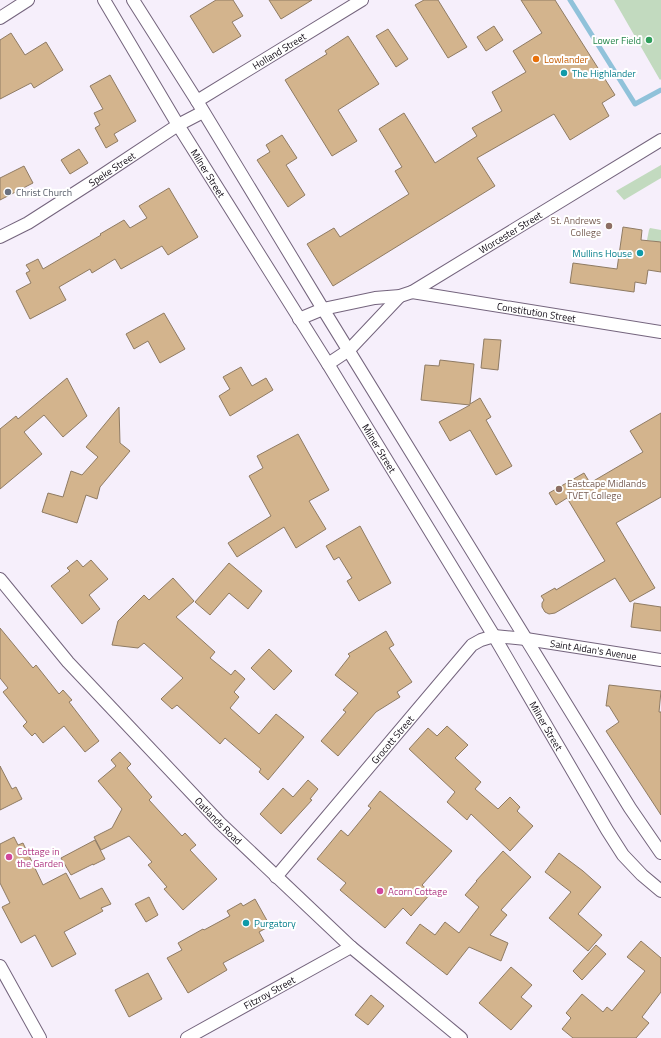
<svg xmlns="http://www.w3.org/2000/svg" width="661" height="1038" font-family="'Titillium Web',sans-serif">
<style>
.green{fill:#c2dabf}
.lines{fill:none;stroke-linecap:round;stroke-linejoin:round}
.stream{stroke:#90c2da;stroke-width:5}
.building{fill:#d3b48d;stroke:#8f7b63}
.minor-casing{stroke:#74647d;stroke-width:14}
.minor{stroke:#fff;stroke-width:12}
.leisure-dot{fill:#2e9e5b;stroke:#fff;stroke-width:1.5}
.food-dot{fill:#e8710a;stroke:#fff;stroke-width:1.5}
.culture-dot{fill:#0f9aa8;stroke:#fff;stroke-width:1.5}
.worship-dot{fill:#6b7280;stroke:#fff;stroke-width:1.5}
.education-dot{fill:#8d6e63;stroke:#fff;stroke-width:1.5}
.hotel-dot{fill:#d1479c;stroke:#fff;stroke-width:1.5}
.labels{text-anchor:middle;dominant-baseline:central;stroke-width:4;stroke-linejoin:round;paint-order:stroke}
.leisure-label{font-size:10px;fill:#27864d;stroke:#fff;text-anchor:end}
.street-label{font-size:10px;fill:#0f0913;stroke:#fff}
.food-label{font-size:10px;fill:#c56008;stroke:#fff;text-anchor:start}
.culture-label{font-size:10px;fill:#0d838f;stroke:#fff;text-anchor:start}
.worship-label{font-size:10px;fill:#5b616d;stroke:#fff;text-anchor:start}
.education-label{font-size:10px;fill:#785e54;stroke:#fff;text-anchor:end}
.hotel-label{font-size:10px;fill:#b23c85;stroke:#fff;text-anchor:start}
</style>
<rect width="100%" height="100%" fill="#f6effb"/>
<path class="green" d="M614 0H661V79L660 80Z
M661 165V178L624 200 616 191Z
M650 228 661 230V241L659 242 647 240 649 230Z"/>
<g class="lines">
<path class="stream" d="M570 0 635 104 661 90"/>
</g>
<path class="building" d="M216 0H233L243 16 232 22 241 36 213 53 190 16Z
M269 0H312L281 19Z
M424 0H438L467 47 448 58 415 5Z
M521 0H555L615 95 602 103 609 116 570 140 554 114 477 158 495 186 333 286 307 244 334 228 340 237 409 194 395 171 402 167 379 129 404 113 435 163 477 136 472 128 502 111 492 92 526 72 513 51 542 33Z
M494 26 503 40 486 51 477 37Z
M388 29 408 59 396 67 376 36Z
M11 33 25 55 46 42 63 70 34 88 31 83 0 99V40Z
M348 36 379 84 338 110 357 141 332 156 285 80 327 54 325 51Z
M110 75 136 121 114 134 118 141 106 148 95 128 100 125 94 113 103 109 90 86Z
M282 135 297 158 286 165 305 195 288 207 257 160 270 152 266 145Z
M79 149 88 163 70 174 61 160Z
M24 166 33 183 0 200V178Z
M169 188 198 237 168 255 162 246 121 269 115 259 92 273 90 269 59 287 66 300 30 319 16 291 31 283 26 273 30 271 26 265 38 259 43 269 101 235 100 234 124 220 130 228 147 218 139 206Z
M623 227 642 230 641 240 661 242V272L648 270 646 284 635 282 634 292 570 283 573 263 617 269Z
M164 313 185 349 160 363 148 341 134 349 126 334Z
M484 339 501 340 498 370 481 368Z
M440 360 474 364 470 404 480 398 491 417 486 420 512 466 496 475 470 430 450 441 439 422 470 405 421 400 425 365 439 366Z
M241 367 252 386 266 378 273 390 230 416 219 396 230 389 223 377Z
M67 378 87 416 63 437 44 415 24 432 42 454 0 489V429L16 416 18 419Z
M119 407 120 443 130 451 100 487 97 499 86 495 77 523 42 512 48 493 63 497 71 471 82 475 98 457 86 447Z
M661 413V497L616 523 655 588 630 602 615 578 555 613 549 614 545 612 542 607V603L544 600 541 596 555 588 556 590 605 561 567 498 556 505 549 493 584 473 590 483 643 452 630 431Z
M298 434 329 490 309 501 326 529 296 548 284 527 237 557 228 543 271 516 249 476 263 468 257 456Z
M360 526 391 583 359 601 347 581 352 578 339 557 334 560 326 546Z
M77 560 83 567 91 560 108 579 89 595 100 609 82 624 51 586 70 571 67 568Z
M229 563 262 591 248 609 229 593 210 615 195 602Z
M173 578 194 601 176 617 215 652 210 658 231 675 235 670 245 679 234 692 239 697 230 708 259 734 276 714 304 737 268 780 259 772 261 769 225 738 220 744 177 705 172 709 161 699 183 678 144 643 138 648 112 645 118 621 144 595 149 600Z
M634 603 661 607V631L631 627Z
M0 628 33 668 36 665 59 694 63 690 72 700 69 702 99 741 85 752 64 726 43 743 35 733 32 736 23 726 27 722 3 692 8 688 0 678Z
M386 631 394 645 389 648 412 682 397 692 400 697 376 712 338 756 321 741 346 712 343 710 358 693 335 675 350 656 348 654Z
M269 649 292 671 274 690 251 668Z
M609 685 661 691 659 712H661V815L606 731 619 722 609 706H606Z
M447 726 468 745 455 758 481 782 475 789 498 809 510 797 520 807 517 811 533 826 510 851 471 814 467 820 447 802 455 792 409 749 428 728 437 736Z
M120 752 131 764 127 768 152 797 149 800 182 836 185 833 196 845 190 850 217 879 183 910 164 889 167 887 148 865 152 862 129 836 101 850 94 837 112 828 122 809 98 781 116 766 111 760Z
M0 766 12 789 16 787 22 799 0 810Z
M308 780 318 789 310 799 312 800 281 834 260 814 283 788 293 797Z
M380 791 452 851 422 885 431 893 411 916 403 908 385 928 340 890 346 883 317 859 341 830 348 836 371 808 368 806Z
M14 837 18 845 23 843 43 885 66 873 80 899 102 888 111 904 101 908 103 911 64 932 76 954 52 967 35 935 21 943 2 907 10 903 0 883V844Z
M95 840 105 859 93 865V864L71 875 61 858Z
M503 851 531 877 501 910 507 915 490 935 508 943 501 961 469 947 447 975 406 943 420 924 435 935 445 922 459 933 479 907 465 895 477 881H476Z
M559 853 583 871 601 887 578 914 602 935 588 951 549 918 571 892 545 872Z
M149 897 158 915 146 922 135 904Z
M255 899 270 926 259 932 264 941 223 963 227 970 188 993 167 958 182 950 178 943 203 929 204 930 230 916 227 911 241 903 243 906Z
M641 941 661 958V992L642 1017 649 1023 636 1038H573L562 1029 571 1018 566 1013 582 994 603 1012 607 1007 612 1011 645 971 627 957Z
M596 945 606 954 582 980 573 971Z
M511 967 532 985 521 997 532 1006 511 1030 479 1003Z
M148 973 162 999 129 1017 115 990Z
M371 995 384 1006 368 1025 355 1015Z"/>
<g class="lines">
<g class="minor-casing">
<g id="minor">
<path id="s1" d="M104 0 178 125 328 364 494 636 607 830 623 855 642 875 661 891"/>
<path d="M133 0 197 101 323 309 630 808 661 853"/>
<path d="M0 18 28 0"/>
<path id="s2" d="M197 101 362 0"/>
<path id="s3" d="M0 237 28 223 92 182 178 125 203 112"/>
<path id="s4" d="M412 292 661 332"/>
<path id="s5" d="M299 319 323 309 375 298 400 296 412 292 661 140"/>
<path d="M328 364 349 350 400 296"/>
<path id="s6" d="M0 579 68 662 220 823 351 947 461 1038"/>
<path id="s7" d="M276 877 472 645 481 640 494 636 526 639 661 660"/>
<path d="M0 966 40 1038"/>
<path id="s8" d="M187 1038 351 947"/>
</g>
</g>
<use href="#minor" class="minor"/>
</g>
<circle class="leisure-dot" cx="649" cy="40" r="4"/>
<circle class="food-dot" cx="536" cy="59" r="4"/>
<g class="culture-dot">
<circle cx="564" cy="73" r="4"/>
<circle cx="640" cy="253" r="4"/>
<circle cx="246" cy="923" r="4"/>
</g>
<circle class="worship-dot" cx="8" cy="192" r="4"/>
<g class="education-dot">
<circle cx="609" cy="226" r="4"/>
<circle cx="559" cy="489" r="4"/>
</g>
<g class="hotel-dot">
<circle cx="9" cy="857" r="4"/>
<circle cx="380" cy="891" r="4"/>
</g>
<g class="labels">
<g class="leisure-label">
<text x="641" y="40">Lower Field</text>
</g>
<g class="street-label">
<text stroke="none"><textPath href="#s2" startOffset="96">Holland Street</textPath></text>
<text stroke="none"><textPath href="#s3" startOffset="131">Speke Street</textPath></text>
<text stroke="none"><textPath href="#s1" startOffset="202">Milner Street</textPath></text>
<text stroke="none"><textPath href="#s5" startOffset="232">Worcester Street</textPath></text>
<text stroke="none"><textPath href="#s4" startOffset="126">Constitution Street</textPath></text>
<text stroke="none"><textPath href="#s1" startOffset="526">Milner Street</textPath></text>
<text stroke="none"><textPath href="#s7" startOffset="428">Saint Aidan's Avenue</textPath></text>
<text stroke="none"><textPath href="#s1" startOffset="850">Milner Street</textPath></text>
<text stroke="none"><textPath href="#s7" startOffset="180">Grocott Street</textPath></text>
<text stroke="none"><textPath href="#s6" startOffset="326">Oatlands Road</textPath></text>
<text stroke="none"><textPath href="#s8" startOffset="94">Fitzroy Street</textPath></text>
</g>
<g class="food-label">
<text x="544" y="59">Lowlander</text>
</g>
<g class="culture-label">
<text x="572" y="73">The Highlander</text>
<text x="632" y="253" text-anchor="end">Mullins House</text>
<text x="254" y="923">Purgatory</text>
</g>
<g class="worship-label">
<text x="16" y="192">Christ Church</text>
</g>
<g class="education-label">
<text x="601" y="220">St. Andrews<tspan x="601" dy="12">College</tspan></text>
<text x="567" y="483" text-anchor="start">Eastcape Midlands<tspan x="567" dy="12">TVET College</tspan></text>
</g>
<g class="hotel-label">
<text x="17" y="851">Cottage in<tspan x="17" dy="12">the Garden</tspan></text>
<text x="388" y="891">Acorn Cottage</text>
</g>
</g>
</svg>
